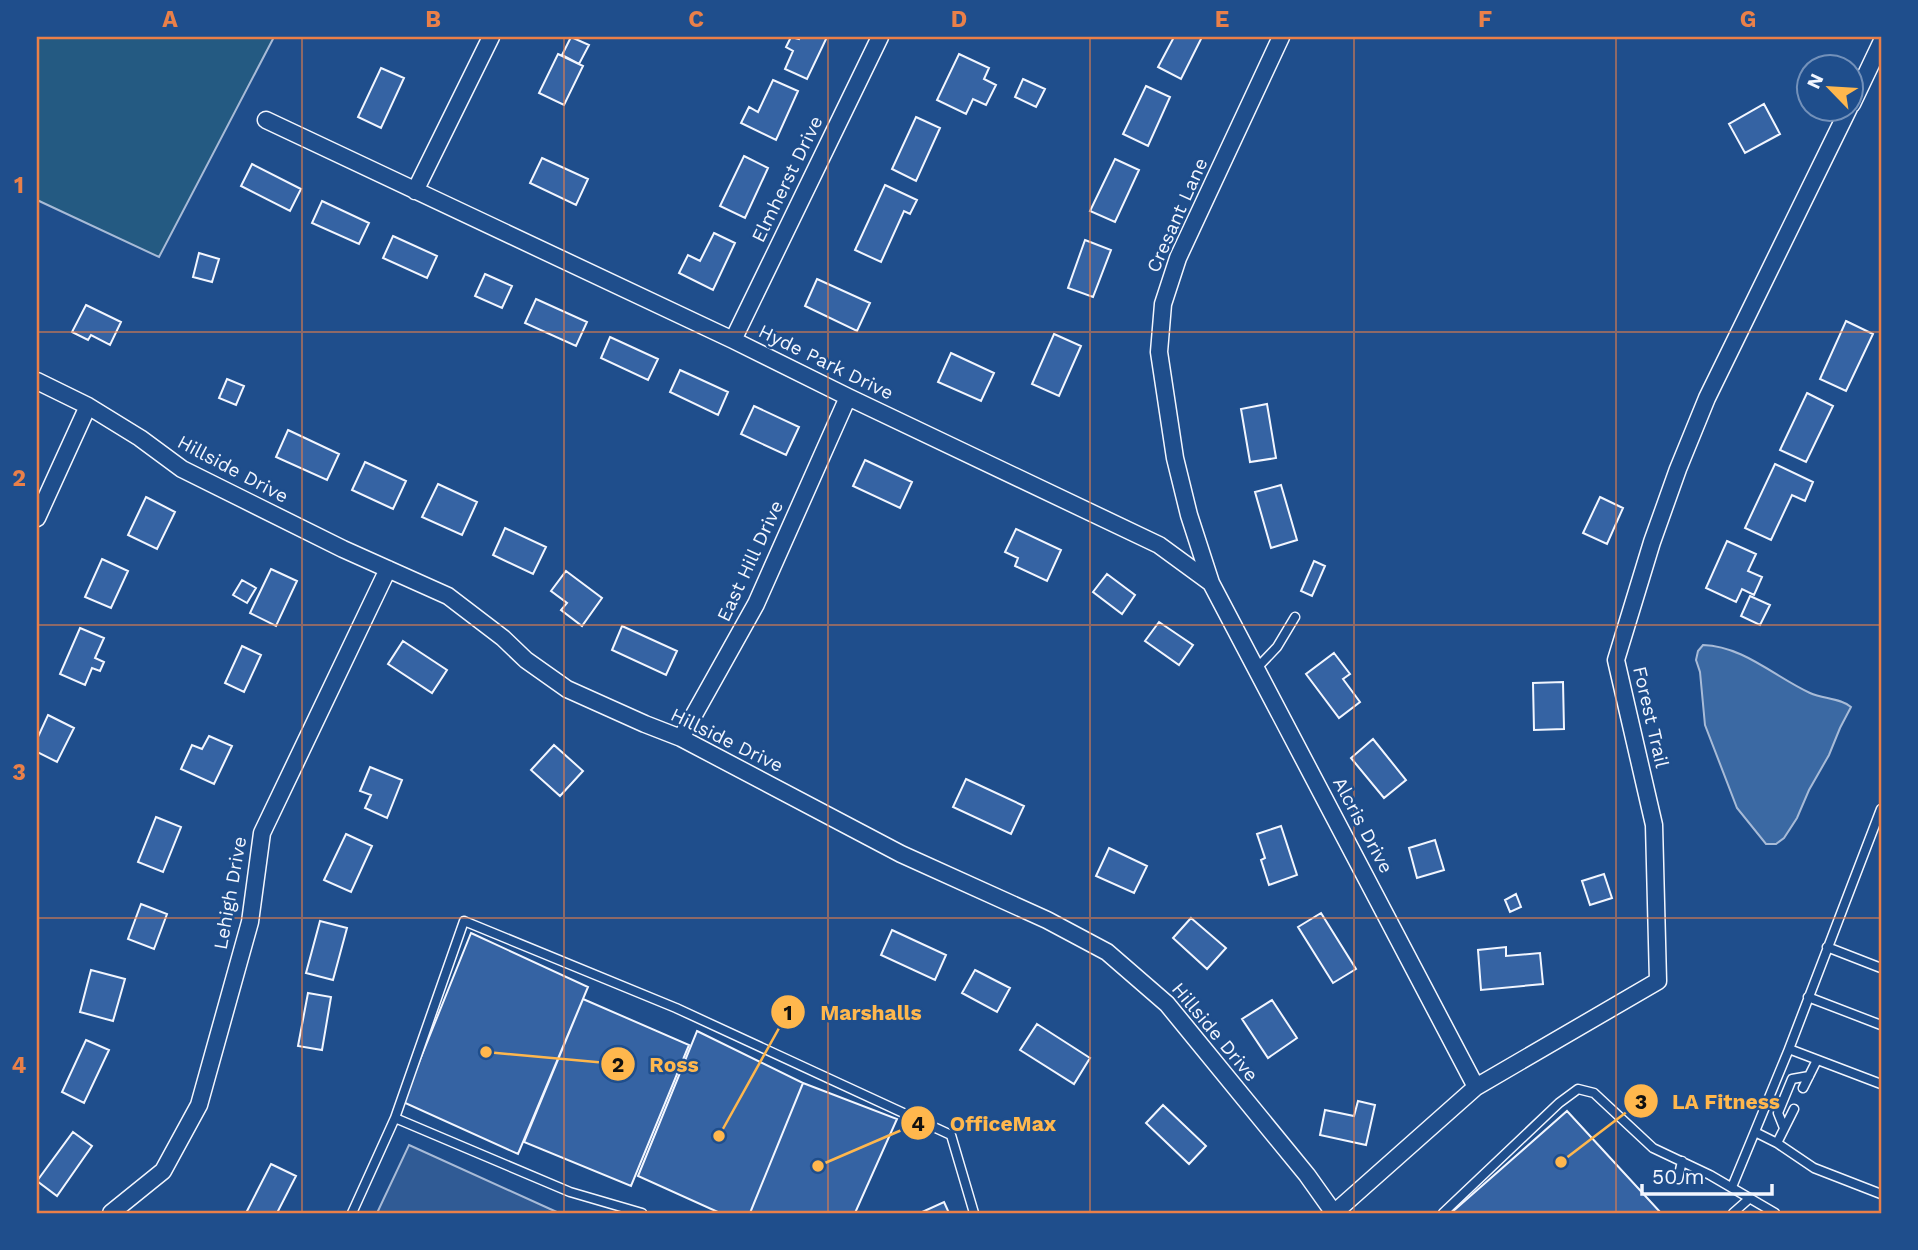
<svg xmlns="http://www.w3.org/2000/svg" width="1918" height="1250" font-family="'Work Sans',sans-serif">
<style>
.green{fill:#245a82;stroke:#a8bbd7;stroke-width:2}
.parking{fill:#305b95;stroke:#a8bbd7;stroke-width:2}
.water{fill:#3b69a3;stroke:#a8bbd7;stroke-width:2}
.building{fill:#3563a3;stroke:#f2f6ff;stroke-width:2}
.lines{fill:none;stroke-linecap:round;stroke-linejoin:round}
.service-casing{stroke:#f2f6ff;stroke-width:11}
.minor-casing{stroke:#f2f6ff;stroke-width:19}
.service{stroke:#1f4e8c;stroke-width:8}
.minor{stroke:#1f4e8c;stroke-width:16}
.grid{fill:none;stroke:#ea8049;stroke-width:2;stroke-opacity:0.55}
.labels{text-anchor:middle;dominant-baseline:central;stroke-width:5;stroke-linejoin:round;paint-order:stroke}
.street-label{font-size:19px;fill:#f2f6ff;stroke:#1f4e8c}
.leader{fill:none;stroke:#ffb74d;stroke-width:2.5}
.callout-dot{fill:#ffb74d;stroke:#1f4e8c;stroke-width:2.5}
.mark-label{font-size:21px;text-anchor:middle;font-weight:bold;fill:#111}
.callout-label{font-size:21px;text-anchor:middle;font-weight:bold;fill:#ffb74d;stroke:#1f4e8c;stroke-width:5;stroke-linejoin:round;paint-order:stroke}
.neatline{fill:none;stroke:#ea8049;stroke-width:2.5}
.grid-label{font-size:23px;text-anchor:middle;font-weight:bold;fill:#ea8049}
</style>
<rect width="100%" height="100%" fill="#1f4e8c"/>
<path class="green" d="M37 37H274L159 257 37 200Z"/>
<path class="parking" d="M409 1145 559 1213H377Z"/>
<path class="water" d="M1703 645C1743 646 1775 677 1810 693 1823 699 1841 698 1851 707L1840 728 1829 755 1809 790 1797 818 1784 838 1776 844H1766L1737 808 1705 725 1700 672 1696 660 1698 651Z"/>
<path class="building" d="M571 37 589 45 579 64 562 55Z
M791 37 799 39 800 37H827L807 79 785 69 793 51 786 47Z
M1174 37H1202L1181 79 1158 67Z
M558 54 583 66 564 105 539 93Z
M959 54 989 68 984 79 996 85 986 105 973 99 966 114 937 100Z
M381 68 404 78 381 128 358 117Z
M1023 79 1045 89 1036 107 1015 97Z
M773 80 798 91 776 140 741 123 749 107 758 112Z
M1146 86 1170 97 1148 146 1123 134Z
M1764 104 1780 134 1745 153 1729 124Z
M916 117 940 128 916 181 892 169Z
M744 156 768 168 745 218 720 206Z
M542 158 588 179 576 205 530 183Z
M1115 159 1139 170 1115 222 1090 211Z
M252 164 301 189 290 211 241 186Z
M885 185 917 200 910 214 904 211 881 262 855 250Z
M322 201 369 223 359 244 312 223Z
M714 233 735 243 713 290 679 273 688 255 700 261Z
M393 236 437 256 427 278 383 258Z
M1085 240 1111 250 1093 297 1068 288Z
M199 253 219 259 212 282 193 277Z
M485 274 512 286 502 308 475 296Z
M817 279 870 303 857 331 805 306Z
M536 299 587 322 576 346 525 323Z
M86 305 121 322 110 345 91 335 88 340 72 332Z
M1846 321 1873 334 1846 391 1820 379Z
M1054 334 1081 346 1059 396 1032 384Z
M610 337 658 359 648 380 601 358Z
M951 353 994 373 981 401 938 382Z
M680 370 728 392 718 415 670 392Z
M227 379 244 386 236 405 219 398Z
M1807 393 1833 406 1806 462 1780 450Z
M1267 404 1276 458 1250 462 1241 409Z
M754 406 799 427 786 455 741 434Z
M288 430 339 454 327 480 276 457Z
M865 460 912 482 900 508 853 486Z
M365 462 406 481 393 509 352 490Z
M1775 464 1813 482 1805 501 1792 495 1771 540 1745 528Z
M438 484 477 502 462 535 422 517Z
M1281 485 1297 540 1271 548 1255 492Z
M146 497 175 512 157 549 128 535Z
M1600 497 1623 508 1607 544 1583 533Z
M505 528 546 547 533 574 493 555Z
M1016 529 1061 550 1047 581 1015 566 1018 558 1005 552Z
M1727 541 1756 554 1748 571 1762 577 1754 595 1742 589 1736 602 1706 588Z
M102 559 128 571 111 608 85 597Z
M1314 561 1325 566 1312 596 1301 591Z
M271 569 297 581 276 626 250 613Z
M566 571 602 598 582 626 561 610 567 603 551 591Z
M1107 574 1135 595 1122 614 1093 592Z
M242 580 256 588 247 603 233 595Z
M1750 596 1770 605 1760 625 1741 616Z
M1159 622 1193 645 1179 665 1145 641Z
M622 626 677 651 666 675 612 650Z
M80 628 104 638 95 658 104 662 100 671 92 668 85 685 60 674Z
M403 641 447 670 432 693 388 664Z
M242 646 261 655 244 692 225 683Z
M1334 653 1350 674 1343 679 1360 702 1339 718 1306 674Z
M1563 682 1564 729 1534 730 1533 683Z
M48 715 74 728 57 762 37 752V739Z
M209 736 232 746 214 784 181 769 192 745 202 749Z
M1373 739 1406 780 1384 798 1351 758Z
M554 745 583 771 560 796 531 770Z
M370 767 402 780 387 818 365 808 371 795 360 791Z
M966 779 1024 806 1011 834 953 807Z
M156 817 181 827 163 872 138 862Z
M1281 826 1297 875 1269 885 1261 860 1265 858 1257 834Z
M346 834 372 846 351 892 324 880Z
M1435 840 1444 870 1417 878 1409 848Z
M1109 848 1147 866 1134 893 1096 876Z
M1604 874 1612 898 1590 905 1582 881Z
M1516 894 1521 907 1510 912 1505 900Z
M141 904 167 914 154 949 128 939Z
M1321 913 1356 969 1333 983 1298 927Z
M1191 918 1226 948 1207 969 1173 938Z
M320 921 347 928 333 980 306 973Z
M892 930 946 955 935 980 881 955Z
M471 933 588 987 518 1154 403 1102Z
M1506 947V956L1540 953 1543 984 1481 990 1478 950Z
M91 970 125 979 113 1021 80 1012Z
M975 970 1010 988 997 1012 962 993Z
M308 993 331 997 322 1050 298 1046Z
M583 999 689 1045 631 1186 524 1142Z
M1272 1000 1297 1038 1268 1058 1242 1019Z
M1037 1024 1090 1058 1074 1084 1020 1050Z
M697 1031 803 1083 750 1213H720L638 1176Z
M86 1040 109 1050 84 1103 62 1092Z
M803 1083 897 1119 855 1213H750Z
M1358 1101 1375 1105 1366 1145 1320 1135 1325 1110 1354 1116Z
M1163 1105 1206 1146 1189 1164 1146 1123Z
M1567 1111 1661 1213H1451Z
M73 1132 92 1146 57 1196 37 1181Z
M271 1164 296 1176 277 1213H246Z
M944 1202 949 1213H920Z"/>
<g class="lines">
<g class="service-casing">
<path id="service" d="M1256 669 1277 647 1295 617
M1827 947 1881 968
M1808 997 1881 1025
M1789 1049 1881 809
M1803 1088 1817 1060
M1784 1128 1778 1113 1792 1079 1809 1076
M1755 1132 1777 1143 1814 1168 1881 1194
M1777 1143 1794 1109
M1678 1179 1682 1161
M1732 1187 1789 1049 1881 1084
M352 1213 395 1118
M642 1213 570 1192 395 1118 464 921 676 1008 951 1135 974 1213
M1443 1213 1559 1103 1578 1089 1594 1093 1653 1148 1710 1175 1775 1213
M1733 1213 1750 1198"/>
</g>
<g class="minor-casing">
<path id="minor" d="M1281 37 1178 258 1163 304 1159 352 1175 458 1189 515 1211 583 1476 1087
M1852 104 1881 43
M266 120 733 340 848 397 1159 545 1211 583
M415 191 491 37
M733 340 880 37
M37 381 88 406 140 438 182 469 343 549 448 596 503 638 526 660 567 689 645 724 681 738 901 854 1047 920 1107 952 1167 1004 1307 1175 1334 1213 1476 1087 1658 981 1654 825 1616 660 1652 542 1678 469 1707 398 1849 108
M37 518 88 406
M681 738 756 604 848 397
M111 1213 163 1171 199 1105 250 922 262 833 388 569"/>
</g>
<use href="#service" class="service"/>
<use href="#minor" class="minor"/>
</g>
<path class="grid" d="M302 37V1213M564 37V1213M828 37V1213M1090 37V1213M1354 37V1213M1616 37V1213M37 332H1881M37 625H1881M37 918H1881"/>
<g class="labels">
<g class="street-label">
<text transform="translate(787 179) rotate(-64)">Elmherst Drive</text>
<text transform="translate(1177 215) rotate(-66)">Cresant Lane</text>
<text transform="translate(826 362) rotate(26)">Hyde Park Drive</text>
<text transform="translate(233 469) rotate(28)">Hillside Drive</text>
<text transform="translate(750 561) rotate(-65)">East Hill Drive</text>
<text transform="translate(1651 717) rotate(77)">Forest Trail</text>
<text transform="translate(727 740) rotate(26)">Hillside Drive</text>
<text transform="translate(1363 825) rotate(62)">Alcris Drive</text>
<text transform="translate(230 893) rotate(-80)">Lehigh Drive</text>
<text transform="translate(1215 1032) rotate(50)">Hillside Drive</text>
</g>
</g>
<path class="leader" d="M719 1136L788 1012M486 1052L618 1064M1561 1162L1641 1101M818 1166L918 1123"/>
<g class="callout-dot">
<circle cx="719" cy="1136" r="7"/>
<circle cx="486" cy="1052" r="7"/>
<circle cx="1561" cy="1162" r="7"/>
<circle cx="818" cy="1166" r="7"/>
<circle cx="788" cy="1012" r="18"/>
<circle cx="618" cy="1064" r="18"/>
<circle cx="1641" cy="1101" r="18"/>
<circle cx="918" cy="1123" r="18"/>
</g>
<g class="mark-label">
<text x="788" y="1020">1</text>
<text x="618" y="1072">2</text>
<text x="1641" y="1109">3</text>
<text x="918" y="1131">4</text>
</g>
<g class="callout-label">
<text x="871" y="1020">Marshalls</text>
<text x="674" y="1072">Ross</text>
<text x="1726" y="1109">LA Fitness</text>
<text x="1003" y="1131">OfficeMax</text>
</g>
<rect width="1918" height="1250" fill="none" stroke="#1f4e8c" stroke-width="77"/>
<g transform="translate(1830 88) rotate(295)"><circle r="33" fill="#1f4e8c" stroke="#7391ba" stroke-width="2"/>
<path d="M0-5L12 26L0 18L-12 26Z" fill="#ffb74d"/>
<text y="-10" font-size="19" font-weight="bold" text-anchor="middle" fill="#f2f6ff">N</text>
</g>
<path d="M1642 1184v10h130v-10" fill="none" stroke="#f2f6ff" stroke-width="3.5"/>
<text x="1652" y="1184" font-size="21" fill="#f2f6ff" stroke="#1f4e8c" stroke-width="5" paint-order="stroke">50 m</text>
<rect x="38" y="38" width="1842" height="1174" class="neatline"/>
<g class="grid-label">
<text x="170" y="27">A</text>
<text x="433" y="27">B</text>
<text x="696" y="27">C</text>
<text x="959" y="27">D</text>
<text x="1222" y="27">E</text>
<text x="1485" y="27">F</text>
<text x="1748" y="27">G</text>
<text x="19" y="193">1</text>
<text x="19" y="486">2</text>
<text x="19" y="780">3</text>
<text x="19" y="1073">4</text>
</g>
</svg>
